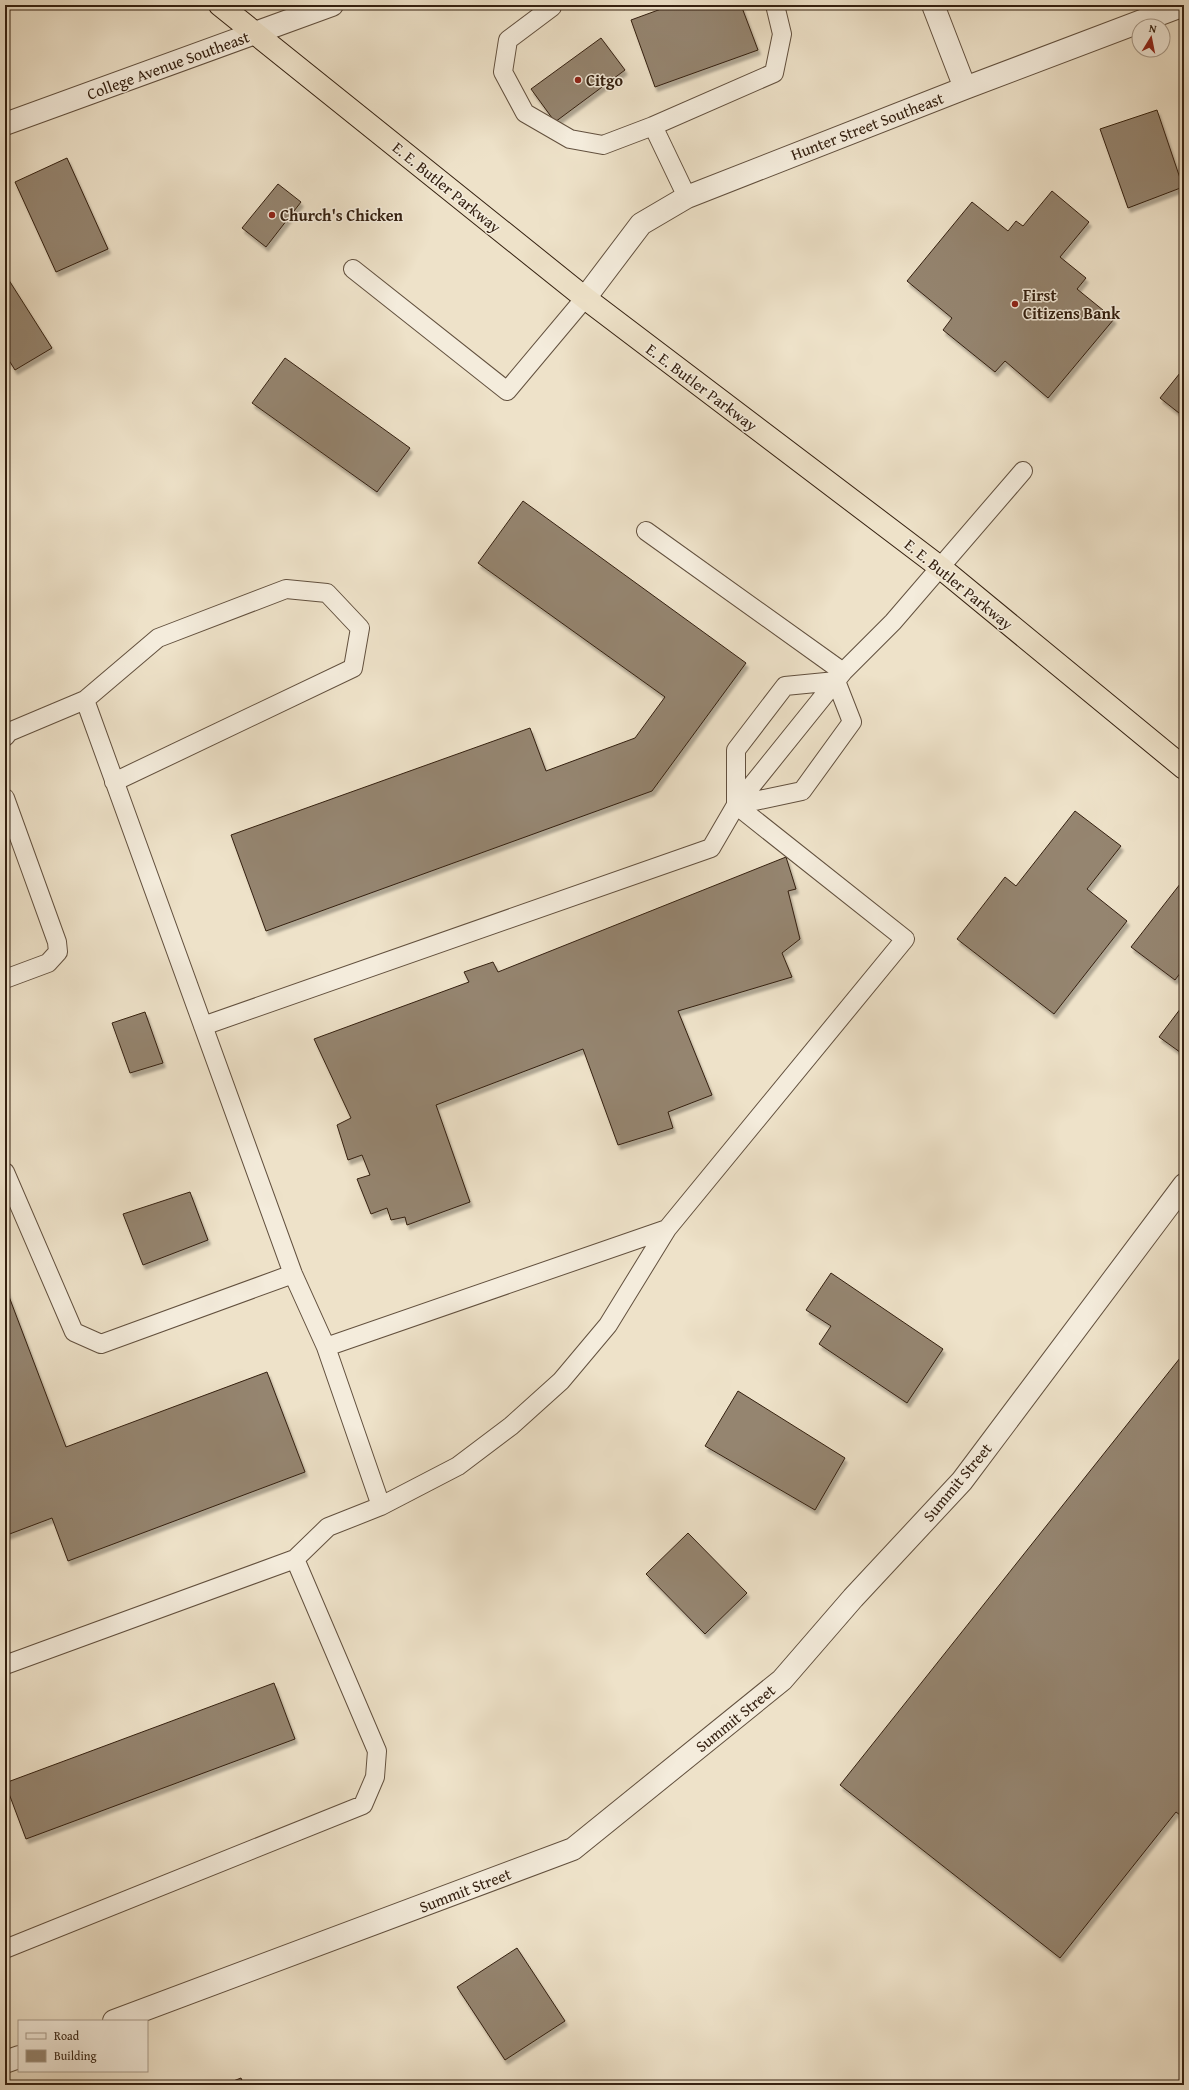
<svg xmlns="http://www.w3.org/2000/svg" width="1189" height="2090" font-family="'Gentium Book Plus',serif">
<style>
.building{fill:#958570;stroke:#342010;filter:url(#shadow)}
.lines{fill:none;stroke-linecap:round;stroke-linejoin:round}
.service-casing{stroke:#62503e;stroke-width:20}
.minor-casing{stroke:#62503e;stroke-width:24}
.trunk-casing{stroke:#342010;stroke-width:24}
.service{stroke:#f4ecdc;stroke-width:18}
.minor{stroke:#f4ecdc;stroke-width:22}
.trunk{stroke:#eee2c9;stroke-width:22}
.poi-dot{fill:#8f2418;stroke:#f4ecdc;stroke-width:1.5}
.labels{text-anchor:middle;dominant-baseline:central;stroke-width:3;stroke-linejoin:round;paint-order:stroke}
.street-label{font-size:16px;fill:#342010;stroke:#f4ecdc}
.poi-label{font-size:16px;font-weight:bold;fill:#342010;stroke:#f4ecdc;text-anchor:start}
</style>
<defs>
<filter id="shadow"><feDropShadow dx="2.5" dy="4.5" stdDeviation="1" flood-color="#0004"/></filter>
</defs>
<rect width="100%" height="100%" fill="#eee2c9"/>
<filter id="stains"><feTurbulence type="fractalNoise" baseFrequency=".005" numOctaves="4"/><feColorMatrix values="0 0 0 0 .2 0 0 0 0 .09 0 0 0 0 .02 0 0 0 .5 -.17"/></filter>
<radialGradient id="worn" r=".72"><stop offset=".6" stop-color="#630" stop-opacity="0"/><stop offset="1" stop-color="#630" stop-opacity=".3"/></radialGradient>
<path class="building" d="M672 5H741L758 50 655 87 631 20Z
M601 38 625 70 555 122 531 89Z
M1157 110 1183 187 1128 208 1100 129Z
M67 158 108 249 56 272 15 182Z
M278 184 301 202 266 247 242 228Z
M1052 191 1089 222 1060 257 1086 278 1077 289 1114 319 1048 398 1005 361 995 372 943 330 952 318 907 281 972 202 1008 231 1016 221 1023 226Z
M5 274 52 348 15 370 5 354Z
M285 358 410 448 377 492 252 403Z
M1184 368V417L1160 398Z
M523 501 746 663 652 791 266 931 231 835 530 728 546 771 635 738 665 697 478 563Z
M1075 811 1121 846 1087 889 1127 921 1054 1014 957 939 1005 877 1016 886Z
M786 857 796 889 788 891 800 939 782 953 792 977 678 1011 712 1095 668 1112 673 1128 618 1145 583 1049 436 1105 470 1202 407 1225 405 1217 391 1220 387 1208 371 1214 357 1179 370 1175 362 1155 348 1160 337 1125 351 1118 314 1039 469 982 464 972 493 962 498 972Z
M1184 879V968L1175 980 1131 947Z
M1184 1004V1055L1159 1037Z
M145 1012 163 1063 130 1073 112 1023Z
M190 1192 208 1240 143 1265 123 1214Z
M831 1273 943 1349 907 1403 819 1344 831 1326 806 1310Z
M5 1286 66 1447 267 1372 305 1472 68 1561 52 1518 7 1535 5 1530Z
M1184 1353V1818L1176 1812 1060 1958 840 1785Z
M738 1391 845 1458 815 1510 705 1446Z
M688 1533 747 1593 705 1634 646 1574Z
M274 1683 295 1739 26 1839 5 1783Z
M517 1948 565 2021 505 2060 457 1987Z
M241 2078 244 2085H223Z"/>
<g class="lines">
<g class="service-casing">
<path id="service" d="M552 7 508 40 503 72 525 113 570 139 603 145 653 126
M687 197 653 126 774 73 782 34 775 5
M353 269 507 391 585 298
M646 531 843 672
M85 700 293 1274 326 1347 381 1506
M5 737 9 732 85 700 158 638 286 589 327 593 360 628 353 668 114 782
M5 798 57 942 58 952 48 963 5 979
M736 805 843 672 893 622 1023 471
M736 805 802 791 852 722 836 681
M736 805V750L785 686 836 681
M5 1172 74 1332 101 1344 293 1274
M326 1347 667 1229
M5 1665 295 1559 328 1527 381 1506 458 1466 511 1426 561 1381 608 1325 667 1229 905 939 736 805 711 848 203 1026
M5 1949 363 1805 375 1777 377 1751 295 1559"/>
</g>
<g class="minor-casing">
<path id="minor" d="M933 5 965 88
M5 124 332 5
M585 298 641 224 687 197 965 88 1184 5
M114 2021 573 1849 782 1680 853 1598 962 1481 1184 1185
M5 2062 19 2057"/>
</g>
<g class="trunk-casing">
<path id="trunk" d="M220 5 585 298 941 568 1184 768"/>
</g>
<use href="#service" class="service"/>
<use href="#minor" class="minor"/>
<use href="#trunk" class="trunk"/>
</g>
<g class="poi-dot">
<circle cx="578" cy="80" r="4"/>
<circle cx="272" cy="215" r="4"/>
<circle cx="1015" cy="304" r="4"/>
</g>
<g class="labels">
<g class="street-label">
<text transform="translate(168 65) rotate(-20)">College Avenue Southeast</text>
<text transform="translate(867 126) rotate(-21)">Hunter Street Southeast</text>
<text transform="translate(447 187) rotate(39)">E. E. Butler Parkway</text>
<text transform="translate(702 387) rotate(37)">E. E. Butler Parkway</text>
<text transform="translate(959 584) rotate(39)">E. E. Butler Parkway</text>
<text transform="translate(957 1482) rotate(-50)">Summit Street</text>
<text transform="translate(735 1718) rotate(-39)">Summit Street</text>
<text transform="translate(465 1890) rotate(-21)">Summit Street</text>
</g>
<g class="poi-label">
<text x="586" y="80">Citgo</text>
<text x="280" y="215">Church's Chicken</text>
<text x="1023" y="295">First<tspan x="1023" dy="18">Citizens Bank</tspan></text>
</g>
</g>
<rect width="1189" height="2090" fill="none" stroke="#eee2c9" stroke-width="20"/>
<rect x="6" y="6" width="1177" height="2078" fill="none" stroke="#342010" stroke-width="2"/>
<rect x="10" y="10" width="1169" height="2070" fill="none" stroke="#342010"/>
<rect x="18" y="2020" width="130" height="52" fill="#f4ecdc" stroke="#a79a8a"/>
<rect x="26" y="2033" width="20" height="6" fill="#f4ecdc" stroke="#a79a8a"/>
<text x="54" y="2040" font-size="12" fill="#342010">Road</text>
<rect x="26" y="2050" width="20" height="12" fill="#958570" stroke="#a79a8a"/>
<text x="54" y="2060" font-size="12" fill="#342010">Building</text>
<g transform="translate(1151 38) rotate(10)"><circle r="19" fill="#f4ecdc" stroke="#a79a8a"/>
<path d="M0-3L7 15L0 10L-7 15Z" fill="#8f2418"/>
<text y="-6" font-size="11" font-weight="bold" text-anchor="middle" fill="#342010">N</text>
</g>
<rect width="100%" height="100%" filter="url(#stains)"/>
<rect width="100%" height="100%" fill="url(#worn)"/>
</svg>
